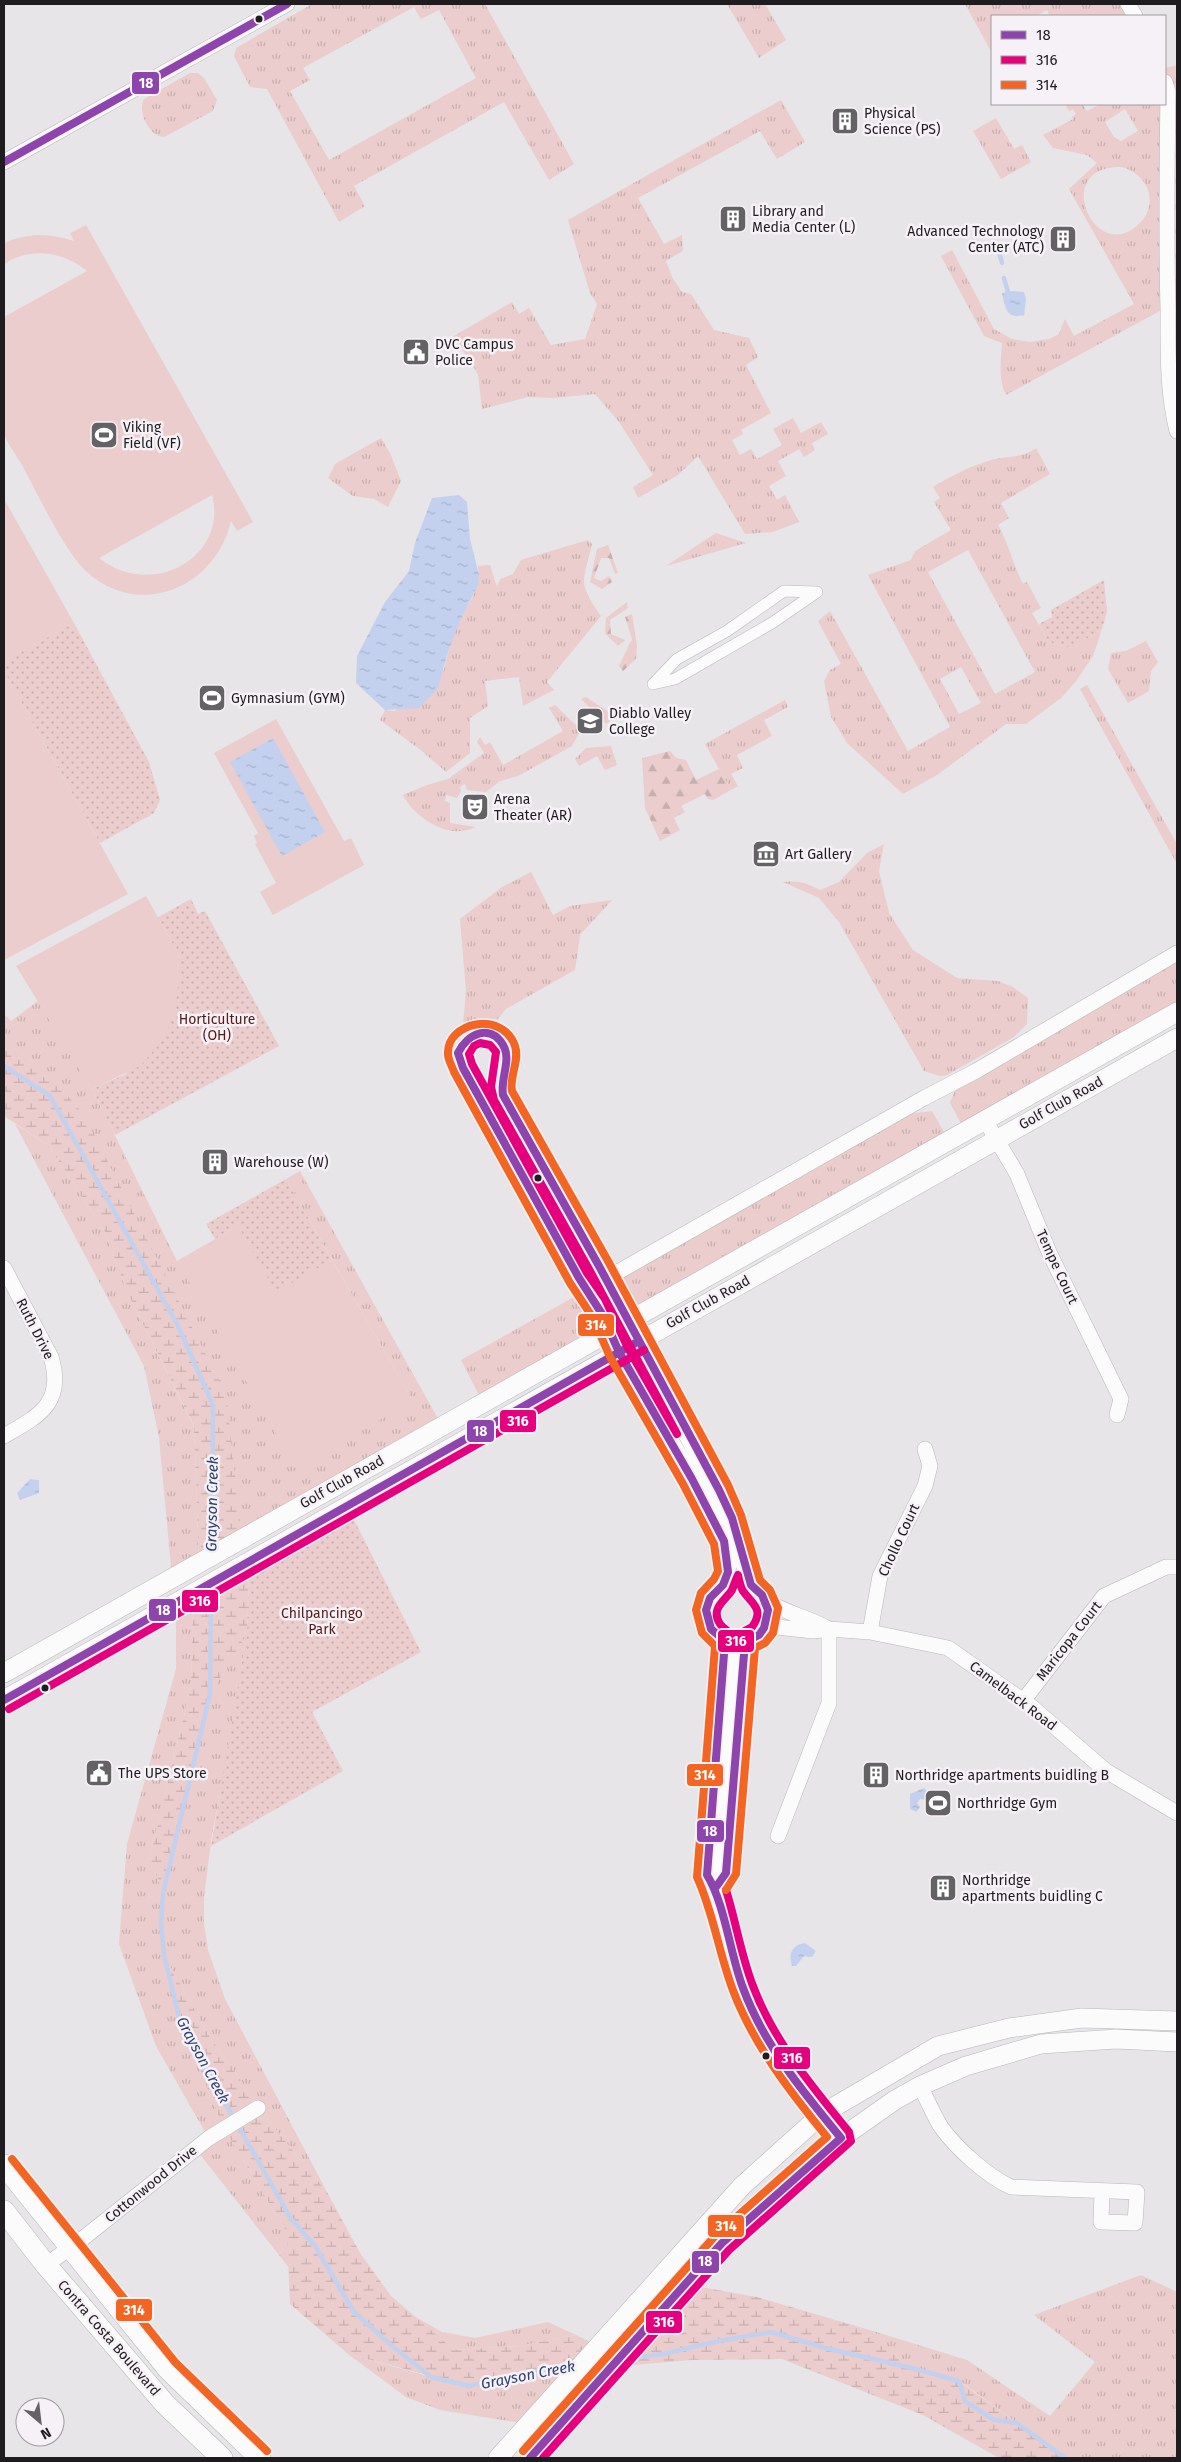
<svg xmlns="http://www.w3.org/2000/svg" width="1181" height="2462" font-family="'Fira Sans',sans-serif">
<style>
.grass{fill:url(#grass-tufts);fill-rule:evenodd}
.forest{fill:url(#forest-firs)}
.wetland{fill:url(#wetland-marsh)}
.park{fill:url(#park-dots)}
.pitch{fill:#eacdcc;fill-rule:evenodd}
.water{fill:url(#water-ripples)}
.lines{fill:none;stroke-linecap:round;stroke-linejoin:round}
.stream{stroke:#c3d1ee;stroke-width:4.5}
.pedestrian-casing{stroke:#b8b7b9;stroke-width:12}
.minor-casing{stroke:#b8b7b9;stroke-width:16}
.tertiary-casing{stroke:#b8b7b9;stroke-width:20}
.secondary-casing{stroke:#b8b7b9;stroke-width:22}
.pedestrian{stroke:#fbfbfc;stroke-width:11}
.minor{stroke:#fbfbfc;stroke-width:15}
.tertiary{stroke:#fbfbfc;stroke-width:19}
.secondary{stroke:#fbfbfc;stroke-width:21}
.bus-1-casing{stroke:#f6f1f6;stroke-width:11}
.bus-2-casing{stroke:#f6f1f6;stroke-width:11}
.bus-3-casing{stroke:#f6f1f6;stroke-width:11}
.bus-1{stroke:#8e44ad;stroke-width:8}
.bus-2{stroke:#e5007d;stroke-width:8}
.bus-3{stroke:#f26522;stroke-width:8}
.bus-dot{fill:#1e1c1e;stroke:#f6f1f6;stroke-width:2}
.labels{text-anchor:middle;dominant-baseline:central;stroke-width:5;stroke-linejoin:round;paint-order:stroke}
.poi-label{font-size:14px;fill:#1e1c1e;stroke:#f6f1f6;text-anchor:start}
.park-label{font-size:14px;fill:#561a19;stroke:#f6f1f6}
.street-label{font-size:14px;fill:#1e1c1e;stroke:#f6f1f6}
.water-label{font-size:15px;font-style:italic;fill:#2b4274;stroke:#f6f1f6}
.line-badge{stroke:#f6f1f6;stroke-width:2}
.badge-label{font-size:14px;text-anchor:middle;font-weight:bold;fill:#fff}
</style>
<defs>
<pattern id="grass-tufts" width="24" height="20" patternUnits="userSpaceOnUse" patternTransform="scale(1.25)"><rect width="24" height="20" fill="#eacdcc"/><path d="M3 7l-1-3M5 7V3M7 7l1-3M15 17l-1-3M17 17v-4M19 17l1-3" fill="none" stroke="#c8afaf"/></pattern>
<pattern id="forest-firs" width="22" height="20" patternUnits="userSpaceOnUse" patternTransform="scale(1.25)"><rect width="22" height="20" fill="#eacdcc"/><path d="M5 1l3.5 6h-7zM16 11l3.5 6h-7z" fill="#c8afaf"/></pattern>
<pattern id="wetland-marsh" width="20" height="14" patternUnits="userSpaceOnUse" patternTransform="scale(1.25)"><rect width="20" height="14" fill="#eacdcc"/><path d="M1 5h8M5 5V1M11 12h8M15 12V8" fill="none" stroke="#c8afaf"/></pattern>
<pattern id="park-dots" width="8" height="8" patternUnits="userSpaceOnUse" patternTransform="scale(1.25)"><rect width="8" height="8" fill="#eacdcc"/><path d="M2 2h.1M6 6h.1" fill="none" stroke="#c8afaf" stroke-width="1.8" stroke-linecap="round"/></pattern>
<pattern id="water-ripples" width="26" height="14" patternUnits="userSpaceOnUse" patternTransform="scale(1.25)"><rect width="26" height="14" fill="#c3d1ee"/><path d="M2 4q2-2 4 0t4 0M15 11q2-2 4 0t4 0" fill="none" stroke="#a7b3cc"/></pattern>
</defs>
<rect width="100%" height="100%" fill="#e7e5e8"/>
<path class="grass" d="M312 4H485L574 164 549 180 504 102 354 186 365 206 339 222 267 89 250 87 234 56 236 48ZM414 7 421 19 439 10 476 78 329 160 290 91 310 80 303 68Z
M727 4H765L786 40 759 58Z
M965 4H1128L1135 16H1050L1047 10 1036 16H992V53Z
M1177 65V332L1168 333 1167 307 1006 395C998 379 1001 360 1002 343L984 336 941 256 952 250 994 329 1012 339 1030 342 1049 339 1059 334 1065 319 1074 336 1134 304 1069 189 1097 163 1087 155 1053 148 1043 135 1073 119 1072 117 1076 114 1073 109 1069 111 1065 104H1082L1087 111 1100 104H1165V68ZM1125 109 1138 131 1121 141 1114 137 1105 122ZM1122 167C1148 174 1160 204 1139 224 1094 267 1050 164 1122 167Z
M190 73H198L204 78 217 100 213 111 164 137C149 137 137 111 144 99Z
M781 100 805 142 777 159 760 131 638 198 664 244 682 235 683 251 666 261 672 277 682 292 691 294 714 330 749 338 758 357 746 365 771 413 741 430 743 434 732 440 740 455 751 449 757 459 782 445 773 429 793 418 801 433 821 422 828 434 812 443 815 450 804 457 799 449 778 461 786 476 769 486 777 500 785 495 799 522 773 532 745 534 698 456 678 475 638 498 633 487 653 475 619 422 595 394 553 398 528 397 482 409 478 374 454 336 512 302 519 314 529 308 551 345 585 339 597 304 590 293 568 220Z
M996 118 1014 149 1022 145 1031 162 1001 179 973 131Z
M381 438 390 453 401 481 388 507 374 499 353 496 328 478 335 464Z
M1036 448 1050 474 1001 503 1009 518 998 525C1009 544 1013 565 1023 584L1027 582 1041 608 1032 613 1049 642 1071 648 1102 629 1093 656 1077 680 1061 698 1026 724H1006L937 775 903 794 847 743 831 717 824 681 830 670 841 664 818 621 830 611 908 751 950 727 868 575 911 560 915 551 951 530 934 502 940 498 933 487C951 476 970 466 991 460 1007 455 1022 459 1036 448ZM968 550 1035 672 995 694 928 572ZM961 667 981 703 959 714 940 679Z
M716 533 746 543 666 566Z
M588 540 592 544C583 583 577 582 601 616L547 682 554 690 523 706 519 677 485 681 488 706 470 718V753L446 772 422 751 380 720 385 710 395 711 444 670C447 654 452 639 458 624 467 604 482 590 478 566L490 565 497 587 500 579 513 574 521 560Z
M1146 641 1158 662 1151 671 1149 691 1128 703 1108 669 1111 653 1126 651Z
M1087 685 1177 844V864L1080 689Z
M586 697 616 717 606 724 581 699Z
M785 700 788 707 764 720 772 736 737 755 743 768 731 774 738 786 731 790 705 744Z
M555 705 581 730 572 746 518 776 500 781 486 792 467 790 465 784 460 787 461 791 457 798 446 795 445 801 450 803V823L476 827C471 829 465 831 460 831 438 833 412 813 403 795L427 785 448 779 484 753 477 742 480 737 485 745 490 742 503 765 563 731 549 708Z
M611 746 617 765 605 770 597 756 579 766 575 759 586 748Z
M884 844 879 871 889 913 913 950 957 978 998 981 1013 987 1028 998 1027 1024 1014 1037 947 1075 940 1076 924 1071 839 922 819 898 783 882C797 880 808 883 820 890L839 882 867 853Z
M531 872 553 915 570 906 612 900 580 935 575 970 506 1009 498 1019 476 1021 463 1024 466 991 460 919 502 887Z
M1177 953V1012L965 1131 950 1103 959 1080Z
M38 1001 92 1089 177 1261 413 1401 286 1179 300 1171 442 1426 242 1538 45 1070 4 1041V1014L11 1021Z
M932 1111 949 1141 642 1313 620 1272 892 1116Z
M15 1124 49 1146 105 1232 127 1292 194 1427 199 1563 172 1578 159 1437 144 1366Z
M574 1297 597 1339 483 1403 461 1360Z
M193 1593 191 1686 150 1857 163 1892 210 1694 247 1634 231 1739 212 1834 204 1897V1924L208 1950 225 1999 327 2192 258 2108 238 2076 211 2039 165 1957 224 2128 287 2233 290 2269 195 2148 208 2137 156 2046 119 1944 127 1844 176 1669V1602Z
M1141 2275 1177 2292V2458H1065L960 2381 908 2367 873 2331 967 2360 1050 2416 1095 2362 1034 2315Z
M412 2315 442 2332 475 2338 548 2322 576 2335 520 2346 454 2350Z
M348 2354 431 2377 532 2372 581 2366 528 2424 440 2410 406 2397Z"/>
<path class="forest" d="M608 545 618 573 615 574 609 558H601L594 578 601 581 609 576 612 582 602 589 590 582 597 549Z
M627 602 628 608 610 620 611 634 625 640 618 646 605 633 606 618Z
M632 614 637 646 636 659 623 671 619 666 632 639 625 617Z
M670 751 676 758 686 760 696 780 719 769 731 790 713 800 708 799 705 794 681 806 685 812 674 818 680 830 660 841 645 808 642 758Z"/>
<path class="wetland" d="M4 1041 45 1070 84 1115 226 1394 242 1538 199 1563 194 1426 127 1292 105 1232 49 1146 4 1116Z
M236 1568 249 1574 247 1634 210 1694 163 1893 150 1857 191 1686 193 1593Z
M164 1955 211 2039 238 2076 258 2108 327 2192 360 2253 391 2296 454 2350 520 2346 576 2335 599 2346 581 2366 532 2372 469 2386 348 2354 290 2304 287 2233 224 2128 181 2025Z
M684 2284 757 2297 873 2331 908 2367 959 2381 1065 2458H999L923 2415 782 2359 691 2360 611 2367Z"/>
<path class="park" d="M1104 580 1107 612 1102 629 1071 648 1049 642 1039 624 1052 617 1051 610Z
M74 623 149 762 160 800 154 813 100 843 4 671V661Z
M191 899 198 914 205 911 279 1046 115 1135 92 1089 126 1074 181 959 158 917Z
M286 1179 332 1260 276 1293 238 1226 215 1239 206 1224Z
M347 1506 421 1652 312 1712 343 1771 211 1846 247 1634 249 1574 236 1568Z"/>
<path class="pitch" d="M86 225 253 522 237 531 231 521C216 587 140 620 87 572 64 551 38 494 22 465 16 455 6 442 4 432 2 421 4 408 4 397 4 371 4 344 4 317L87 271C63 251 30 247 4 264V243C27 233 50 233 74 241L70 233ZM212 495C229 557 151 600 99 558Z
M4 499 74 623 4 661Z
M4 671 128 894 4 960Z
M276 719 344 841 351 838 364 865 273 915 260 892 276 883 255 844 257 843 254 836 258 833 214 753Z
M146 896 181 959 175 1012 163 1040 140 1066 92 1089 16 966Z
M238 1226 276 1292 332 1260 413 1401 296 1468 177 1261Z"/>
<path class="water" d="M1013 291 1024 292 1026 299 1024 316C1022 315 1019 316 1016 316 1005 316 1004 301 1002 293Z
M459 495 467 502 470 539 479 575 478 585 459 623 448 652 438 688 419 708 385 710 356 683 357 656 385 602 409 571 415 543 432 498Z
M273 738 325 832 282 856 230 762Z
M30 1479 39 1480V1493L20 1500 17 1493Z
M924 1788 929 1794 927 1800 920 1799 917 1803 920 1807 916 1812 910 1809V1794Z
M805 1943 816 1951 812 1957 804 1956 796 1966H792C788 1953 792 1945 805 1943Z"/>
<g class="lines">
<path class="stream" d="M999 252 1002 263
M1004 278 1008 292
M4 1066 50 1096 178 1326 213 1405 212 1551
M211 1589 210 1694 163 1893 161 1924 164 1955 181 2025 291 2219 315 2246 354 2312 392 2346 431 2377 469 2386 532 2372 572 2366
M626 2359 663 2354 719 2341 771 2332 825 2348 908 2367 959 2381 965 2401 994 2420 1017 2423 1065 2458
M592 2364 609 2361"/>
<g class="pedestrian-casing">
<path id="pedestrian" d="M784 591 817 592 772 623 675 679 653 684 677 659 727 631Z"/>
</g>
<g class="minor-casing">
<path id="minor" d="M1128 4 1135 16
M1165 82 1168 92C1167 164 1166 237 1168 309 1168 349 1167 392 1177 431
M4 162 287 4
M985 1120 1017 1174 1049 1252 1121 1399 1117 1415
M4 1268 51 1357C65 1403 39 1416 4 1436
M605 1280 628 1321
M611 1331 588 1289 924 1098 976 1071 1177 953
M765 1600C785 1613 807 1617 827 1628
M764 1628 777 1627 813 1631 829 1629 870 1632 948 1648 1032 1707 1106 1771 1177 1813
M870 1632 880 1576 925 1486 930 1466 925 1449
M1023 1701 1104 1596 1166 1567H1177
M778 1836 829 1703V1629
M920 2086C927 2099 933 2114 941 2127 956 2148 987 2176 1011 2187L1137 2192 1135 2223 1101 2222 1102 2191
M46 2265 86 2236 209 2138 258 2108"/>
</g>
<g class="tertiary-casing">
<path id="tertiary" d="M634 1331 732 1518 751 1585
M615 1342 619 1352 718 1527C726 1547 730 1564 723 1585
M706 1613a31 31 0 1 1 62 0a31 31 0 1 1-62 0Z
M725 1641V1656L707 1875C718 1891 720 1907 724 1925 730 1950 737 1975 747 1999 769 2051 805 2094 841 2138
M4 1673 1177 1012
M4 1700 1177 1038
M716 1887 726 1873 745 1642
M498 2458 742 2186 822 2114 938 2046 1009 2028 1082 2018 1177 2021
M530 2458 722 2243 841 2138 895 2100 920 2086 966 2066 1041 2044 1116 2039 1177 2042"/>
</g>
<g class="secondary-casing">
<path id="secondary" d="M4 2165 168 2369 260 2458
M4 2211 46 2265 165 2404 222 2458"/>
</g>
<use href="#pedestrian" class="pedestrian"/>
<use href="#minor" class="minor"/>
<use href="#tertiary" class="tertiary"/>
<use href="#secondary" class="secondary"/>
<g class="bus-1-casing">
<path id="bus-1" d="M4 162 287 4
M4 1700 639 1341
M530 2458 722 2243 841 2138C803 2092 764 2045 743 1988 730 1954 725 1904 707 1875L725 1641 711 1629 706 1610 710 1598 723 1585 728 1572 724 1541 692 1479 619 1352 602 1314 579 1278 463 1068 458 1053C467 1034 490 1023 503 1045 512 1059 500 1079 503 1095L599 1266 719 1490 732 1518 751 1585 762 1595 768 1610 764 1628 759 1635 745 1642 726 1873 716 1887"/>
</g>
<g class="bus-2-casing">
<path id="bus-2" d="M480 1043 490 1045 496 1052 491 1087 494 1100 590 1271 677 1434 628 1348 605 1299 587 1273 472 1064 469 1054 474 1046Z
M738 1575C739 1580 740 1586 743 1591 752 1604 765 1609 752 1627L739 1634 735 1642C734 1632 725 1631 720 1624 710 1608 725 1601 732 1590 734 1585 736 1579 738 1575Z
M9 1709 644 1350
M543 2458 729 2250 851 2141 849 2132C813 2087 774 2042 753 1986 741 1955 736 1922 726 1890"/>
</g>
<g class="bus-3-casing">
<path id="bus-3" d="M12 2159 175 2362 267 2451
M523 2451 715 2236 827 2137C791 2093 755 2047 734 1993 719 1955 714 1914 697 1877L715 1646 702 1633 696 1610 701 1593 714 1579 718 1571 714 1544 683 1484 610 1357 593 1318 570 1283 454 1072C452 1066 448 1060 448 1054 446 1023 502 1009 515 1046 520 1061 509 1076 512 1091L608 1261 728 1485 741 1515 760 1580 770 1590 778 1608 773 1633 765 1643 755 1648 736 1874 726 1890"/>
</g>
<use href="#bus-1" class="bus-1"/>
<use href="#bus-2" class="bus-2"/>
<use href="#bus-3" class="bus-3"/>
</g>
<defs>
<g id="building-square" transform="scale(1.4375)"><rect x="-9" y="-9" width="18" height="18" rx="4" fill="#646265" stroke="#f6f1f6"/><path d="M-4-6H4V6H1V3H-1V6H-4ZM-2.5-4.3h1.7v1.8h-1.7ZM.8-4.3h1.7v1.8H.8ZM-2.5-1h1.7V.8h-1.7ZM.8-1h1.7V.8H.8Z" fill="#fff"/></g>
<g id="civic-square" transform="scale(1.4375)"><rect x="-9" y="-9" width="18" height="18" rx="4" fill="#646265" stroke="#f6f1f6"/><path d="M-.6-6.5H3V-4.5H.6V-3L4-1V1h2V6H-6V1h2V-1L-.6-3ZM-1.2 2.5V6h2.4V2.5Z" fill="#fff"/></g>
<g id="stadium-square" transform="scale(1.4375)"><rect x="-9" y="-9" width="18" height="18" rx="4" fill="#646265" stroke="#f6f1f6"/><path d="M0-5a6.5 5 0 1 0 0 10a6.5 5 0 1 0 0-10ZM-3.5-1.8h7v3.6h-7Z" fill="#fff"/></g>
<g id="university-square" transform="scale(1.4375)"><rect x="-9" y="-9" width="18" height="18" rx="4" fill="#646265" stroke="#f6f1f6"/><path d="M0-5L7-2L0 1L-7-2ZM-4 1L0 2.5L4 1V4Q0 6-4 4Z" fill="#fff"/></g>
<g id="theatre-square" transform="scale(1.4375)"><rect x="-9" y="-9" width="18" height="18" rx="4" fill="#646265" stroke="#f6f1f6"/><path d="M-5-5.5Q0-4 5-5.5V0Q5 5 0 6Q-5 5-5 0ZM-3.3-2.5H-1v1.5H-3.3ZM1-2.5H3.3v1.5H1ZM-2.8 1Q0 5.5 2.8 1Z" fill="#fff"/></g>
<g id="museum-square" transform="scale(1.4375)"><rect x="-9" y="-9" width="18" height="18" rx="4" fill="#646265" stroke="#f6f1f6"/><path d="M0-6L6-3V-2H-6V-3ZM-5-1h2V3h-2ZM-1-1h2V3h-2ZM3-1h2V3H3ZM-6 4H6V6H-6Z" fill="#fff"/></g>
</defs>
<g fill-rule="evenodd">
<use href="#building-square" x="845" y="121"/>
<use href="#building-square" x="733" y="219"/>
<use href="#building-square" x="1063" y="239"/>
<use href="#civic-square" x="416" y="352"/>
<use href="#stadium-square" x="104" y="435"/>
<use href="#stadium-square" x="212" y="698"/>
<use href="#university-square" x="590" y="721"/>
<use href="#theatre-square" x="475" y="807"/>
<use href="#museum-square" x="766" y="854"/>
<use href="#building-square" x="215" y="1162"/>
<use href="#civic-square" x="99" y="1773"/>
<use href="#building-square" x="876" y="1775"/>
<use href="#stadium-square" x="938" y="1803"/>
<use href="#building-square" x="943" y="1888"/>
</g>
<g class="bus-dot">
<circle cx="259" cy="19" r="4.5"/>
<circle cx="538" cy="1178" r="4.5"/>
<circle cx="45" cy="1688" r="4.5"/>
<circle cx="766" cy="2056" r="4.5"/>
</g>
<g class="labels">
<g class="poi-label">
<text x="864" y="113">Physical<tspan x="864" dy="16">Science (PS)</tspan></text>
<text x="752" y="211">Library and<tspan x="752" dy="16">Media Center (L)</tspan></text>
<text x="1044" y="231" text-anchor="end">Advanced Technology<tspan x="1044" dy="16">Center (ATC)</tspan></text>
<text x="435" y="344">DVC Campus<tspan x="435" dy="16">Police</tspan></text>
<text x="123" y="427">Viking<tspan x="123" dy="16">Field (VF)</tspan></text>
<text x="231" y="698">Gymnasium (GYM)</text>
<text x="609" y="713">Diablo Valley<tspan x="609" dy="16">College</tspan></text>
<text x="494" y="799">Arena<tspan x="494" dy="16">Theater (AR)</tspan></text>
<text x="785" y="854">Art Gallery</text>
<text x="234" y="1162">Warehouse (W)</text>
<text x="118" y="1773">The UPS Store</text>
<text x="895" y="1775">Northridge apartments buidling B</text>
<text x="957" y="1803">Northridge Gym</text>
<text x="962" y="1880">Northridge<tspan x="962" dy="16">apartments buidling C</tspan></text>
</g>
<g class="park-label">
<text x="217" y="1019">Horticulture<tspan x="217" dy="16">(OH)</tspan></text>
<text x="322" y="1613">Chilpancingo<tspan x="322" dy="16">Park</tspan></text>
</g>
<g class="street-label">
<text transform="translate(1061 1103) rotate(-29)">Golf Club Road</text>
<text transform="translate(1057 1267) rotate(65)">Tempe Court</text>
<text transform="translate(708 1302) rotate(-29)">Golf Club Road</text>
<text transform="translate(35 1329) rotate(63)">Ruth Drive</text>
<text transform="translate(342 1482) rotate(-29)">Golf Club Road</text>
<text transform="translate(899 1540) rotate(-65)">Chollo Court</text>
<text transform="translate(1069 1641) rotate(-52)">Maricopa Court</text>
<text transform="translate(1013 1696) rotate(37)">Camelback Road</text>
<text transform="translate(151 2184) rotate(-39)">Cottonwood Drive</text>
<text transform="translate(109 2338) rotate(49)">Contra Costa Boulevard</text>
</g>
<g class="water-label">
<text transform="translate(212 1504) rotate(-89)">Grayson Creek</text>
<text transform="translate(203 2060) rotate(62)">Grayson Creek</text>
<text transform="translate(528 2375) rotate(-11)">Grayson Creek</text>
</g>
</g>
<g class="line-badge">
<rect x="131" y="71" width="29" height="24" rx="5" fill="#8e44ad"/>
<rect x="577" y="1313" width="38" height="24" rx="5" fill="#f26522"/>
<rect x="499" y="1409" width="38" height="24" rx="5" fill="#e5007d"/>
<rect x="466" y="1419" width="29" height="24" rx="5" fill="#8e44ad"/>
<rect x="181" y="1589" width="38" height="24" rx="5" fill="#e5007d"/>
<rect x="148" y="1598" width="29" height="24" rx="5" fill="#8e44ad"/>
<rect x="717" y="1629" width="38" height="24" rx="5" fill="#e5007d"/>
<rect x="686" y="1763" width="38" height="24" rx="5" fill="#f26522"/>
<rect x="696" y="1819" width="29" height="24" rx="5" fill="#8e44ad"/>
<rect x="773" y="2046" width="38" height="24" rx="5" fill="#e5007d"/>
<rect x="707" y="2214" width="38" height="24" rx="5" fill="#f26522"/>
<rect x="691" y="2250" width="29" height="24" rx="5" fill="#8e44ad"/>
<rect x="115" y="2298" width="38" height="24" rx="5" fill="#f26522"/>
<rect x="645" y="2310" width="38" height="24" rx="5" fill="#e5007d"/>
</g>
<g class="badge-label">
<text x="146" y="88">18</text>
<text x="596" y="1330">314</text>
<text x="518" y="1426">316</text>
<text x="480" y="1436">18</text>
<text x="200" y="1606">316</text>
<text x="163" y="1615">18</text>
<text x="736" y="1646">316</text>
<text x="705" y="1780">314</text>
<text x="710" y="1836">18</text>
<text x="792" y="2063">316</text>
<text x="726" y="2231">314</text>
<text x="705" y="2266">18</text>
<text x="134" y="2315">314</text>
<text x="664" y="2327">316</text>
</g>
<rect width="1181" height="2462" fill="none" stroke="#1e1c1e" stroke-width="10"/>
<rect x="991" y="15" width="175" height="90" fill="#f6f1f6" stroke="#a09ca0"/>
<rect x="1001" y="31" width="25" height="8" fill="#8e44ad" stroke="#a09ca0"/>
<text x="1036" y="40" font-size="15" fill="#1e1c1e">18</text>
<rect x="1001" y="56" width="25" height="8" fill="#e5007d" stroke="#a09ca0"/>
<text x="1036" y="65" font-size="15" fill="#1e1c1e">316</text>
<rect x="1001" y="81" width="25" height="8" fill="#f26522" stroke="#a09ca0"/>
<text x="1036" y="90" font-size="15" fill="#1e1c1e">314</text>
<g transform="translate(40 2422) rotate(152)"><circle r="24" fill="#f6f1f6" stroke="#a09ca0"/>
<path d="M0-4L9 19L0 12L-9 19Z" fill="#646265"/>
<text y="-8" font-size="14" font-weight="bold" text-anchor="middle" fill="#1e1c1e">N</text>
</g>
</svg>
